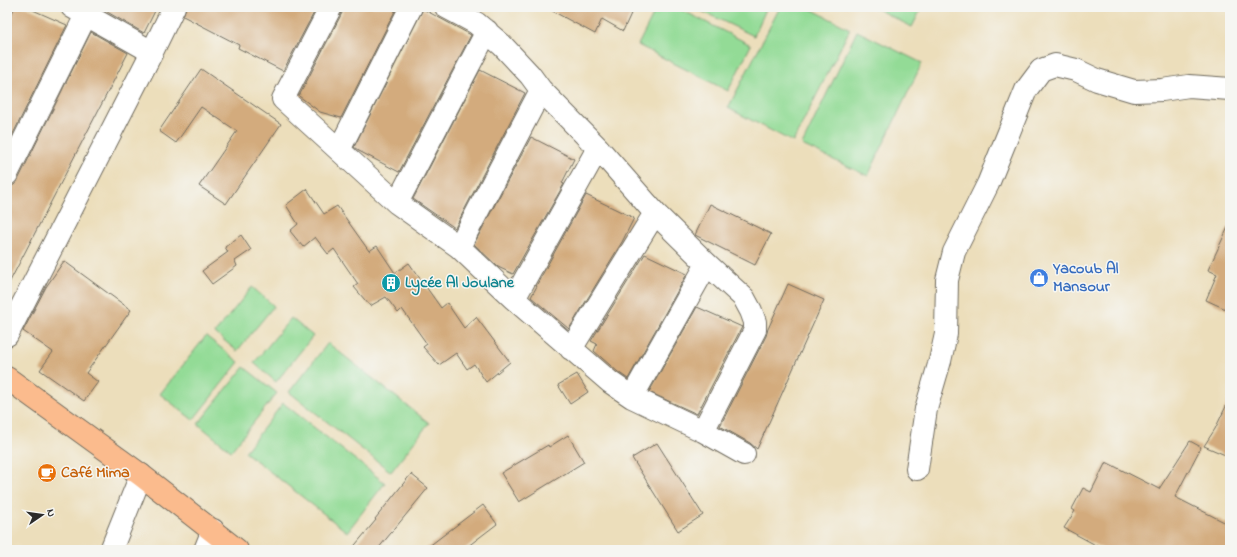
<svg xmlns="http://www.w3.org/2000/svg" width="1237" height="557" font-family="'Indie Flower',sans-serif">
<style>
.green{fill:#93db96;stroke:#5f8360}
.building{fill:#d3ab7d}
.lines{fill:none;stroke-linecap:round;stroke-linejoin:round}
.minor-casing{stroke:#6f6a5d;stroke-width:24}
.major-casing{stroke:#6f6a5d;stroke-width:24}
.minor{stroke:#fff;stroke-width:22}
.major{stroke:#fbbb8d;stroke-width:22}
.labels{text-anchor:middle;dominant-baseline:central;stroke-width:3;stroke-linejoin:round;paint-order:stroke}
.shop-label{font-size:16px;font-weight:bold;fill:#366cbe;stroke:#f6f6f2;text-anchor:start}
.culture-label{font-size:16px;font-weight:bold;fill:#0d838f;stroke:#f6f6f2;text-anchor:start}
.food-label{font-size:16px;font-weight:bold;fill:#c56008;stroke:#f6f6f2;text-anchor:start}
</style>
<rect width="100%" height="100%" fill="#f6f6f2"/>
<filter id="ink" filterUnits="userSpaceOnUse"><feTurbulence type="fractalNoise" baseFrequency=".025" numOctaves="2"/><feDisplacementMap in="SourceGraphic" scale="8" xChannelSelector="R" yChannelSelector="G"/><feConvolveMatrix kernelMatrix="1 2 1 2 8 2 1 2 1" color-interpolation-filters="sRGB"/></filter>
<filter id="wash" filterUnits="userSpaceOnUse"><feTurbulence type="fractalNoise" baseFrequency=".012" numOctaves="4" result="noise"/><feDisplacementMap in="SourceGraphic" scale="16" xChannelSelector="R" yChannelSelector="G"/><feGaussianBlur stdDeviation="0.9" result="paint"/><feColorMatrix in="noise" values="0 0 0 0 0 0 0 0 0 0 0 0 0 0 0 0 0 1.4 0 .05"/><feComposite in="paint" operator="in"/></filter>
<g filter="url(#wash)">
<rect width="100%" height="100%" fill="#ecdebb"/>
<path class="green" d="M657 7H676L751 45 728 91 638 45Z
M693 7H767L754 36Z
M780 7H807L850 29 793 142 728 108Z
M873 7H922L912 27Z
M857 31 922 63 868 176 802 145Z
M252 287 274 306 237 351 215 333Z
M291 318 313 336 276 382 254 363Z
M206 336 239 362 193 420 160 394Z
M328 343 429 423 391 472 289 392Z
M244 367 277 393 231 451 198 424Z
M283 403 385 483 347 532 245 452Z"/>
<g id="blocks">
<path class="building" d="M15 7H26L67 25 7 146V23Z
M102 7H157L144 33 102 9Z
M186 7H317L283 71 238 48 239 45 183 16Z
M343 7H397L341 118 320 112 299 96 342 13Z
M545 7H634L623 31 602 19 595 34Z
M423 9 471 35 399 172 359 151 354 147Z
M91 32 128 53 7 287V186L14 185 18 180Z
M201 69 281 124 226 204 199 186 237 131 201 107 176 143 159 131Z
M480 70 525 93 455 228 413 199Z
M531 137 574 159 562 183 564 184 513 274 498 267 474 244Z
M307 189 324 214 337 206 369 251 377 246 395 273 409 263 441 308 447 303 464 328 476 317 510 362 486 382 474 364 467 369 456 353 439 365 423 347 427 344 402 309 398 313 386 297 370 306 354 287 358 284 334 249 328 254 315 237 303 247 290 231 298 224 286 205Z
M586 195 634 218 622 242 569 329 531 297 537 286H536Z
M710 204 771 234 755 265 695 235Z
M1230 223V311L1206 300 1217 274 1208 270Z
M241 235 251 250 235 261 237 266 212 284 202 271 228 252 225 247Z
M645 254 687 274 628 379 618 372 594 351 597 344 591 341Z
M64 261 131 310 86 373 98 382 84 401 40 370 53 352 23 331 46 287Z
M788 284 824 300 757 449 750 443 720 426 766 336 768 329Z
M697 307 742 327 697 414 649 392Z
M577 374 588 392 570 404 558 385Z
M1230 398V457L1204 446 1215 429Z
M568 435 584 462 519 502 501 473 548 445 549 447Z
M1190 441 1201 447 1175 497 1230 525V550H1105L1064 528 1075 511 1072 509 1083 488 1091 492 1106 462 1159 489Z
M657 443 703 515 678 531 632 458Z
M411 474 428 488 377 550H351L376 520 375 519Z
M483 505 497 524 463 550H424Z"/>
</g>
</g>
<g filter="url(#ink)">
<use href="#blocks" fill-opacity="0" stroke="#6f6a5d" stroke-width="1"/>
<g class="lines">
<g class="minor-casing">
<path id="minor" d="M72 7 152 52
M331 7 283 99 397 203 459 247 514 299 610 382 632 397 703 431 744 454
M446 7 476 23 502 45 530 75 541 90 598 148 655 213 707 264 744 298 751 311 755 322V330L703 431
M339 150 411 7
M7 174 90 7
M397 203 487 31
M459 247 541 90
M514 299 598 148
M7 335 152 52 174 7
M571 349 655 213
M632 397 707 264
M917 469 926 409 940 361 946 334 947 280 954 252 988 184 1026 90 1041 70 1055 65 1076 70 1097 80 1134 91 1162 90 1189 86 1230 89
M111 550 141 475
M205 550 213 530"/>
</g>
<g class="major-casing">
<path id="major" d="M7 378 141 475 237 550"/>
</g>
<use href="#minor" class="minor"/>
<use href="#major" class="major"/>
</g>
</g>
<defs>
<g id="shop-disc" transform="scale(1)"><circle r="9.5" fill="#3f7fe0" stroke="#f6f6f2"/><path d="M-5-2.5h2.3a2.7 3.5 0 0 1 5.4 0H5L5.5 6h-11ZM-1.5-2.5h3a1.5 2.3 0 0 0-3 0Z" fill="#fff"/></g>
<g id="building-disc" transform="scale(1)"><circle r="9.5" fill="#0f9aa8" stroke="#f6f6f2"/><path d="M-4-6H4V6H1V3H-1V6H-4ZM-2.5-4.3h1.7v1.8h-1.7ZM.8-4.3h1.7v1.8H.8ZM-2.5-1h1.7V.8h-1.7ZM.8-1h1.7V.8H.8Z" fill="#fff"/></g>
<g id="cafe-disc" transform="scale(1)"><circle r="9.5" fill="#e8710a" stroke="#f6f6f2"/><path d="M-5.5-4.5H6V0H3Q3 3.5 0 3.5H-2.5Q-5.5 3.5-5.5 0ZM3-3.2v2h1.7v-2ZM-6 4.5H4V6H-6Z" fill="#fff"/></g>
</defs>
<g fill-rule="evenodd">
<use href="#shop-disc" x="1039" y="278"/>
<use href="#building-disc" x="391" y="283"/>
<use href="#cafe-disc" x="47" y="473"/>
</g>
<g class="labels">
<g class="shop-label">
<text x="1053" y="269">Yacoub Al<tspan x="1053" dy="18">Mansour</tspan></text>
</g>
<g class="culture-label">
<text x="405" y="283">Lycée Al Joulane</text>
</g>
<g class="food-label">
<text x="61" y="473">Café Mima</text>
</g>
</g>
<rect width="1237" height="557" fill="none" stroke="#f6f6f2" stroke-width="24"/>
<g transform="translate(42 515) rotate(77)" stroke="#f6f6f2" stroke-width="3" paint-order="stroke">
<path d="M0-3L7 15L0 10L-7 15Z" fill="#2b2b2b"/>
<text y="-6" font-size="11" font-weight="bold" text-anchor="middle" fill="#2b2b2b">N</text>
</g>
</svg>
